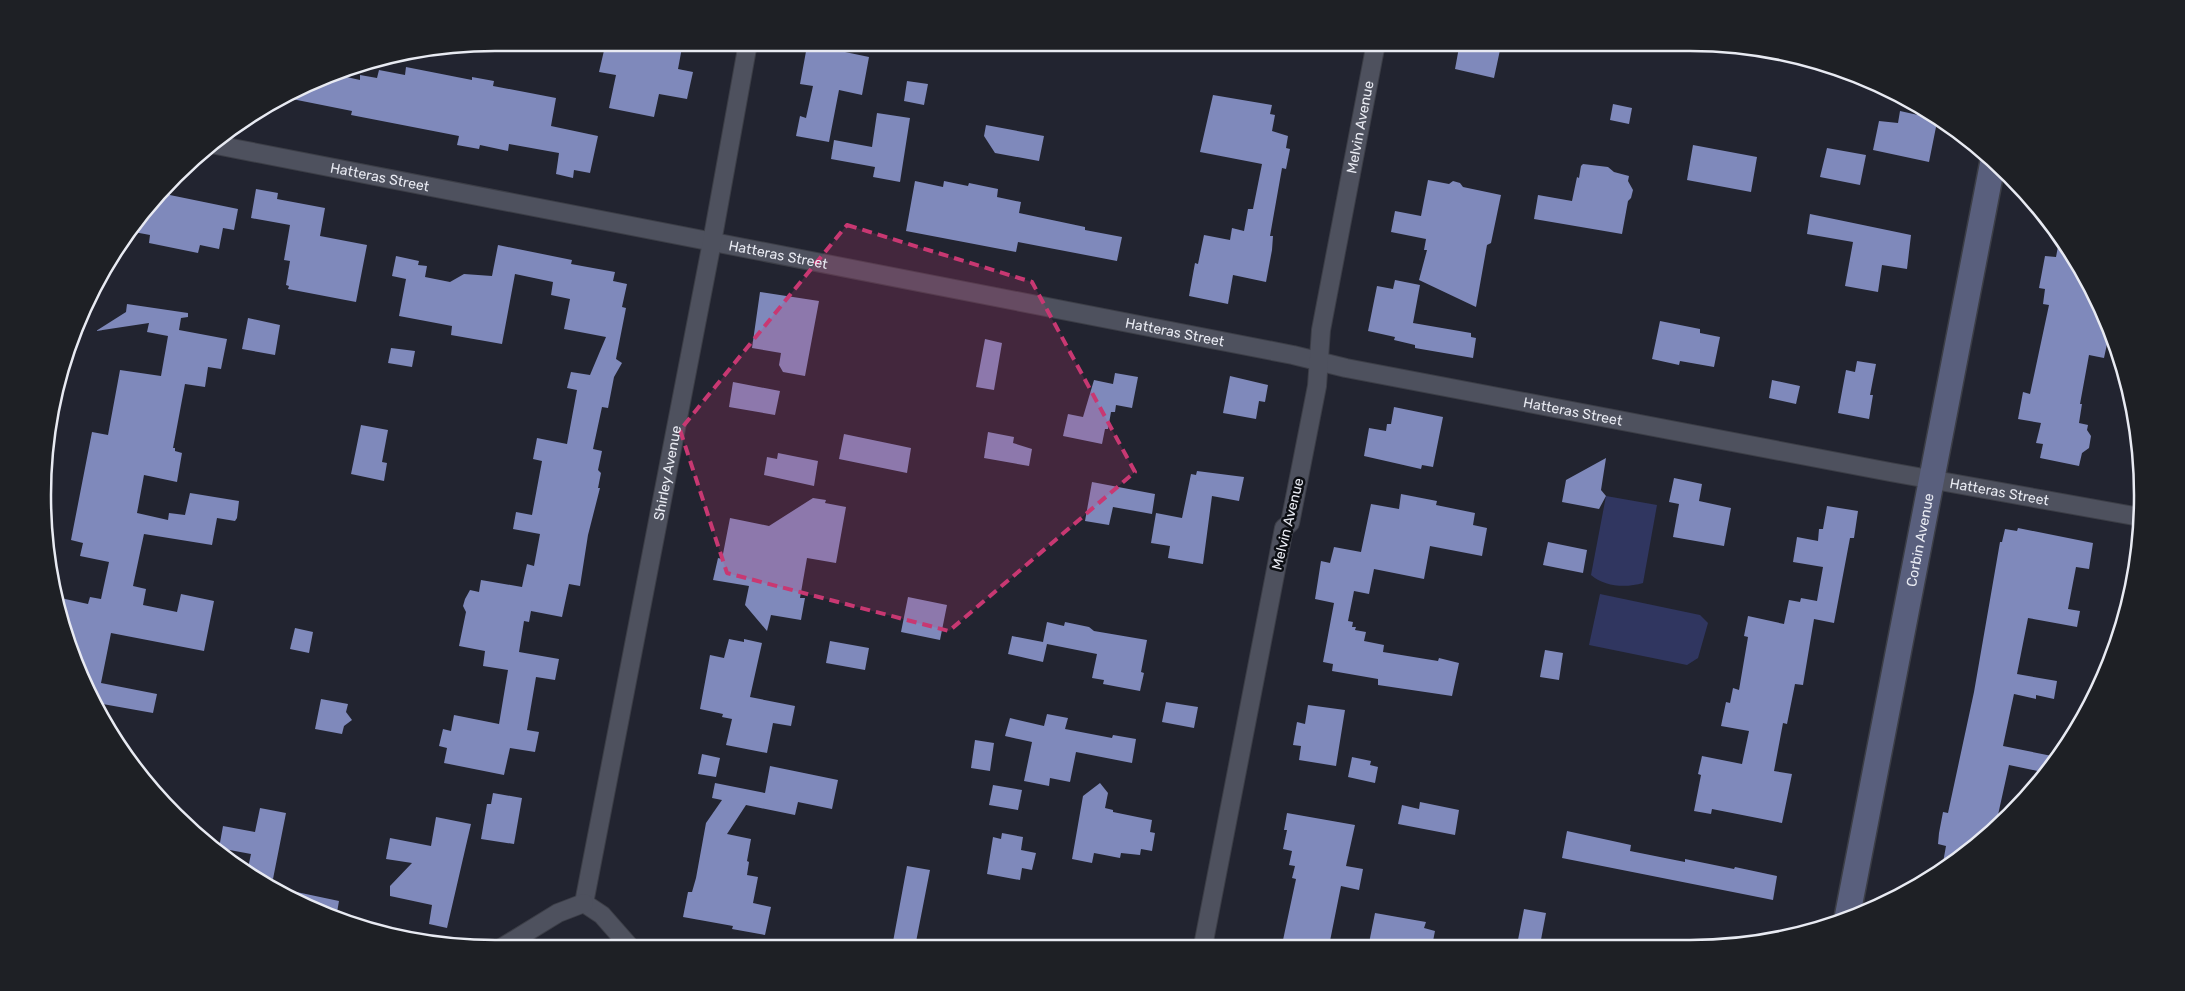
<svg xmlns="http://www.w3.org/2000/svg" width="2185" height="991" font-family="Rubik,sans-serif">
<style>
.green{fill:#303660}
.building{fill:#7f89bb}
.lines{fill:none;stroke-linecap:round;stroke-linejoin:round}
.street-casing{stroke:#3c3e47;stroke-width:20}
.secondary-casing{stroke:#3c3e47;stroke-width:28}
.street{stroke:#4e515e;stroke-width:18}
.secondary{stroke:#595f7d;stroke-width:25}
.marked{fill:#c83872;fill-opacity:0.2;stroke:#c83872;stroke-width:4;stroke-dasharray:10 6;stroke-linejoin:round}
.labels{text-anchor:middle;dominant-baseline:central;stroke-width:5;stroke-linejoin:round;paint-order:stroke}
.street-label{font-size:14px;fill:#e8eaf2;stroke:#0c0e13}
.rim{fill:none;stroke:#e8eaf2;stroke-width:2.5}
</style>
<rect width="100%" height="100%" fill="#222430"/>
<path class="green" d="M1606 496 1657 505 1643 583C1626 588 1605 587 1591 575Z
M1600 594 1700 615 1708 623 1698 658 1687 665 1589 645Z"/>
<path class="building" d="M606 42H683L678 69 693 72 687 99 659 94 654 117 609 108 616 75 599 72Z
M814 42H837V45L846 47 845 52 869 57 862 95 839 90 829 142 796 136 800 116 806 118 813 86 800 84 807 46 814 47Z
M1460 42H1496L1495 48 1500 50 1494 78 1455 69Z
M406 67 472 80V77L494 81 493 86 556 98 551 126 598 136 590 173 574 170 573 178 556 174 559 153 509 144 508 151 480 145 479 149 457 145 459 136 351 115 352 111 282 97 333 74 360 80V75L377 78 379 70 405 75Z
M907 81 928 84 924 105 904 101Z
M1213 95 1272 105 1270 114 1275 115 1272 131 1288 136 1286 148 1290 149 1286 169 1282 168 1270 236H1273L1272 250 1266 282 1233 275 1228 304 1189 296 1195 263 1198 264 1204 235 1230 240 1232 228 1244 231 1248 209H1253L1262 164 1200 152Z
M1613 104 1632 108 1629 124 1610 120Z
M1920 107 1938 117 1929 162 1873 150 1879 121 1898 123 1900 111 1918 115Z
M877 113 910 118 900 182 873 177 875 167 831 159 834 140 872 147Z
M986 125 1044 136 1039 161 995 153 984 136Z
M1693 145 1757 157 1751 192 1687 180Z
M1827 148 1866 155 1860 185 1820 177Z
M1583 164 1608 167 1614 172 1629 176 1628 181 1633 190 1631 198 1628 201 1622 234 1534 219 1538 195 1572 201 1577 177 1579 178 1581 166Z
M1428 180 1449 184 1453 181 1460 183 1463 187 1501 195 1491 243 1487 245 1476 307 1419 280 1427 250H1424L1426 239 1391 232 1395 211 1421 216Z
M915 181 943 187 944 181 968 186 969 183 998 189 997 197 1021 202 1019 213 1085 227V230L1122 237 1117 261 1018 242 1016 252 906 231Z
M256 189 278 193 277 199 325 208 320 236 367 245 356 302 288 289 289 286 286 285 290 261 284 260 290 225 251 218Z
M165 194 238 209 234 230 223 228 219 249 200 245 198 253 149 243 150 235 134 232Z
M1810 214 1911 235 1907 269 1882 265 1878 292 1845 286 1853 242 1807 234Z
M2060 236 2066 244 2110 330 2104 358 2089 355 2080 404H2082L2079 423 2088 425 2087 430 2091 436 2089 448 2082 453 2079 466 2040 458 2043 444 2036 443 2041 423 2018 419 2023 392 2030 394 2049 305 2043 304 2045 289 2039 288 2045 256 2056 257Z
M498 245 572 260 571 264 615 272 613 281 627 284 622 307 626 308 616 359 622 363 614 377 608 408 602 407 593 449 602 451 598 470 601 473 598 488H600L588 535 580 586 569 584 562 617 531 611 529 622 524 621 519 652 559 659 555 680 536 677 527 730 539 732 535 752 510 748 504 775 444 763 447 748 439 746 443 729 451 731 454 715 499 724 508 670 483 666 485 651 459 646 466 612 463 606 465 599 470 590 479 592 481 580 522 587 527 564 534 566 540 534 513 529 516 512 532 515 542 461 533 459 537 438 567 444 577 390 567 388 571 372 590 375 606 337 564 329 570 299 551 295 553 282 515 274 502 344 451 335 452 326 399 316 406 279 392 276 396 256 419 261 418 265 427 266 425 277 450 282 464 274 492 276Z
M1395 280 1420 285 1413 323 1471 333V337L1476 338 1473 358 1415 348V345L1394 340 1395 337 1368 331 1377 286 1393 289Z
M760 292 819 301 805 376 783 372 779 365 781 353 752 348Z
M127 304 188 313V317L181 318 179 330 227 339 221 369 208 367 205 387 185 384 173 448H175V451L182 453 177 482 144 475 137 513 168 520 169 513 185 515 190 493 239 501 237 518 235 521 217 518 212 545 144 534 133 586 146 589 143 605 177 612 181 594 214 601 204 651 111 633 101 683 157 694 153 713 97 703V705L56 597 88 604 90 597 101 599 109 562 80 556 83 543 71 540 92 432 108 435 120 370 161 376 168 336 147 332 149 323 96 331 126 312Z
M248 318 280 325 275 355 242 349Z
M1660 321 1700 329V333L1720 337 1714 367 1680 361 1679 365 1652 359Z
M985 339 1002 343 994 390 976 387Z
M391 348 415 351 412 367 388 363Z
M1857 361 1876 364 1870 395H1873L1869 419 1838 413 1846 370 1855 372Z
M1115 373 1138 377 1132 408 1116 405 1115 412H1111L1108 429H1105L1102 444 1063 436 1068 414 1083 417 1094 380 1113 384Z
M1230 376 1268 385 1265 402 1259 401 1256 419 1223 413Z
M1772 380 1800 386 1796 404 1769 398Z
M733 382 780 391 775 415 729 407Z
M1394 407 1443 417 1433 467 1422 465 1421 469 1364 456 1369 428 1386 431 1387 424H1391Z
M361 425 388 430 382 462 387 463 384 481 351 474Z
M988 432 1014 437 1013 443 1032 449 1029 466 984 458Z
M844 434 911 448 907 473 839 459Z
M778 453 818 461 814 486 764 475 767 457 777 459Z
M1606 458 1601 490 1606 496 1599 509 1562 502 1566 480Z
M1197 471 1244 477 1239 501 1212 496 1203 564 1168 558 1170 546 1151 543 1156 513 1182 518 1191 474 1196 475Z
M1674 478 1702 484 1699 501 1731 508 1724 546 1673 537 1679 504 1669 502Z
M1092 482 1155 494 1152 514 1113 507 1109 525 1085 521Z
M1401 494 1437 501 1436 505 1475 513 1473 525 1487 528 1482 556 1430 546 1424 579 1374 569 1369 594 1354 591 1348 621 1353 622 1352 627H1356L1355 630 1366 632 1364 641 1384 645 1383 652 1438 661 1439 658 1459 663 1452 696 1378 685V679L1332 671 1333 664 1323 662 1334 603 1315 599 1321 561 1330 563 1334 547 1361 552 1371 504 1399 509Z
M813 498 826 500 825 503 846 507 836 563 807 558 800 598H805L801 620 771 615 767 631 745 605 749 586 713 580 718 558 722 559 730 518 769 526Z
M1827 506 1858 511 1854 538H1850L1834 623 1814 619 1803 685 1795 684 1787 724 1783 723 1774 771 1792 774 1782 823 1712 809 1711 814 1694 811 1701 775 1698 774 1702 756 1742 764 1749 731 1721 726 1726 702 1730 703 1733 688 1739 690 1748 637 1744 636 1748 616 1784 624 1789 600 1800 602 1801 598 1817 601 1823 567 1793 562 1797 537 1818 541 1819 529H1823Z
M2018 528 2093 543 2089 569 2076 567 2068 609 2080 611 2077 627 2028 618 2017 674 2057 681 2054 699 2036 695V699L2014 694 2003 746 2057 757 2047 773 2009 765 1996 824 1965 855 1942 868 1946 846 1938 844 1939 833 1943 812 1948 813 1974 692 2000 542H2002L2005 529 2017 531Z
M1548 542 1587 550 1583 573 1543 565Z
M908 597 947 605 940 640 901 632Z
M1047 622 1064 626 1065 622 1089 627 1094 631 1147 640 1141 672 1144 673 1140 691 1103 684 1104 680 1092 678 1097 654 1047 644 1043 662 1008 654 1012 636 1043 642Z
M295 628 313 632 309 653 290 649Z
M729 639 744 642V639L762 643 750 697 795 706 791 726 773 723 767 753 726 745 732 719 722 717 723 714 700 709 710 655 724 658Z
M830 641 869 648 865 670 826 663Z
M1545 650 1563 653 1559 680 1540 677Z
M321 699 348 704 346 712 352 720 344 726 342 734 315 729Z
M1166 702 1198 707 1194 728 1162 722Z
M1308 705 1345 710 1336 766 1299 760 1301 746 1293 745 1297 722 1305 724Z
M1047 714 1068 718 1065 729 1112 738 1113 735 1136 739 1132 763 1076 752 1070 782 1050 778 1049 786 1024 781 1032 742 1005 736 1010 718 1044 726Z
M975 740 994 743 990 771 971 768Z
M702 754 720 758 716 777 698 774Z
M1352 757 1371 761 1370 765 1378 767 1375 783 1348 777Z
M770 766 838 780 832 809 798 802 795 815 746 805 727 834 751 839 747 861 749 862 747 875 758 877 753 903 771 907 765 935 732 929 733 926 683 917 688 892H692L696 878 706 823 722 800 712 798 715 783 765 793Z
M1100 783 1108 793 1105 808 1113 810V812L1152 820 1150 832 1155 833 1152 851 1141 849 1140 855 1121 853 1120 858 1094 853 1092 863 1072 859 1083 796Z
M993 785 1022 790 1018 810 989 805Z
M493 793 522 798 514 844 481 839 487 804H491Z
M1420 802 1459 810 1455 835 1398 824 1402 805 1419 809Z
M260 808 286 813 273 879 262 876 248 868 251 854 219 848 223 826 255 832Z
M1287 813 1355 825 1346 866 1363 869 1359 890 1341 886 1329 946H1310L1283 940 1296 879 1292 878 1295 866 1289 865 1292 851 1283 849 1287 830H1284Z
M436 817 471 824 447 928 429 924 432 905 390 896V886L412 863 386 859 390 838 431 846Z
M1567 831 1631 845 1630 851 1685 862V859L1734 869 1735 867 1777 876 1773 900 1562 858Z
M1002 833 1023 837 1021 850 1036 853 1032 870 1022 868 1020 880 987 874 993 837 1001 839Z
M907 866 930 870 915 947H892Z
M287 890 339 901 336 918 322 914 287 892Z
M1524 909 1546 913 1540 945H1517Z
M1375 913 1426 922 1424 928 1435 931 1432 946H1380L1369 943Z"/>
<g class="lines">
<g class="street-casing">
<g id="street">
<path id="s1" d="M211 144 1293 355 1346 368 1890 472 2140 517"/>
<path id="s2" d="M584 903 712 242 748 43"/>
<path d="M584 903 602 915 631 948"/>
<path id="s3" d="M1203 946 1284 528 1290 523 1317 386 1321 330 1376 43"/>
<path d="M501 948 558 913 584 903"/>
</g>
</g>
<g class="secondary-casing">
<g id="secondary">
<path id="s4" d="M1847 918 1993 161"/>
</g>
</g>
<use href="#street" class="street"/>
<use href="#secondary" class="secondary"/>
</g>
<path class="marked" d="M847 225 1032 282 1135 472 949 631 727 573 680 430Z"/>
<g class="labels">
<g class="street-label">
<text stroke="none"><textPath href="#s3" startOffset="836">Melvin Avenue</textPath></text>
<text stroke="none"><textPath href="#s1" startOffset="172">Hatteras Street</textPath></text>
<text stroke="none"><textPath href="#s1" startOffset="578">Hatteras Street</textPath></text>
<text stroke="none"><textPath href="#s1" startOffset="982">Hatteras Street</textPath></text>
<text stroke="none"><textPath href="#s1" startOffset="1388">Hatteras Street</textPath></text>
<text stroke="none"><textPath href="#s2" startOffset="438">Shirley Avenue</textPath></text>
<text stroke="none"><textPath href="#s1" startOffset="1822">Hatteras Street</textPath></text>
<text transform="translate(1288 524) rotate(-76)">Melvin Avenue</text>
<text stroke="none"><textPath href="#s4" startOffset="385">Corbin Avenue</textPath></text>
</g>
</g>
<path d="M0 0H2185V991H0ZM495 51H1690A444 444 0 0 1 2134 495V496A444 444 0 0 1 1690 940H495A444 444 0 0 1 51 496V495A444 444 0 0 1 495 51Z" fill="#1e2025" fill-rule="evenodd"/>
<path class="rim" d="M495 51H1690A444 444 0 0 1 2134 495V496A444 444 0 0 1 1690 940H495A444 444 0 0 1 51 496V495A444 444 0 0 1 495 51Z"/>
</svg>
